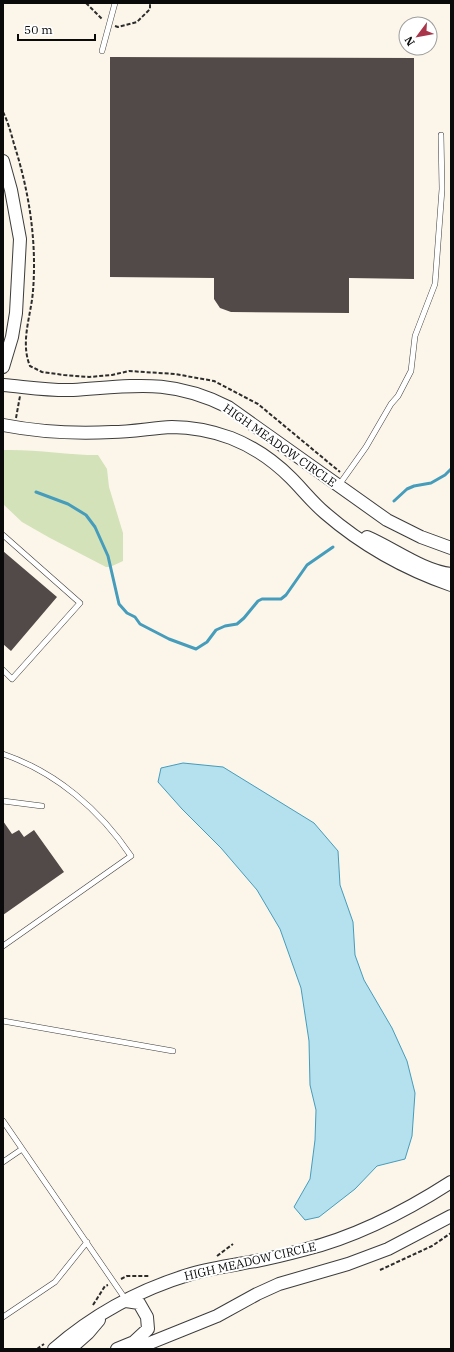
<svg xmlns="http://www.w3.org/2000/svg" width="454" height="1352" font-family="'IBM Plex Serif',serif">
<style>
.green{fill:#d3e2b9}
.water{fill:#b5e0ed;stroke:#459cbb}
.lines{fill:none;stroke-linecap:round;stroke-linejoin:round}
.stream{stroke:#459cbb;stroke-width:3}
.building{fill:#514a48}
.service-casing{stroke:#3d3d3d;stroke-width:6}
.tertiary-casing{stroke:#3d3d3d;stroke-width:14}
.path{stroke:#2c2c2c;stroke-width:2;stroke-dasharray:4 2;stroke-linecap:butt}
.service{stroke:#fff;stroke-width:5}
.tertiary{stroke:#fff;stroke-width:12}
.labels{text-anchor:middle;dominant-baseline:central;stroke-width:4;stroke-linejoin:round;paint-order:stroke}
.street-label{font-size:12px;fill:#0a0a0a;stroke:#fff}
</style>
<rect width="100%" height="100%" fill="#fcf6ea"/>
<path class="green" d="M3 450C35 449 66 455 98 455L107 469 109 487 123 533V561L110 567H106L50 538 22 522 3 504Z"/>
<path class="water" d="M183 763 223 767 314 823 338 851 340 885 353 922 355 955 364 980 392 1028 407 1061 415 1093 412 1136 405 1159 377 1166 355 1189 319 1217 305 1220 294 1207 310 1179 315 1140 316 1110 310 1085 309 1041 301 988 280 929 257 890 221 848 182 809 158 782 161 768Z"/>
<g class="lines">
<path class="stream" d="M36 492 68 504 86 515 95 527 108 556 119 604 127 613 135 617 140 624 169 639 196 649 207 642 216 630 225 626 237 624 244 618 258 601 262 599H281L286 595 307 565 333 547
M394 501 407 489 414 486 431 483 445 475 451 469"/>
</g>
<path class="building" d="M110 57 414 58V279L349 278V313L231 312 220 308 214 299V278L110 277Z
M3 551 57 597 11 651 3 644Z
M3 821 12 834 19 830 24 837 34 830 64 872 3 915Z"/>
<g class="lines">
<g class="service-casing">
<path id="service" d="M102 51 115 3
M339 485 366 447 391 404 398 396 411 371 415 336 435 284 442 189 441 135
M3 535 80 603 12 679 3 670
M3 754C56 772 100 810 131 856L3 946
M3 801 42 806
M3 1021 173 1051
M3 1121 126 1300
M3 1162 22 1149
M3 1317 55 1282 87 1242"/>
</g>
<g class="tertiary-casing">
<path id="tertiary" d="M3 161 11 190 20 239 16 313 12 337 3 367
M3 385C26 387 50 391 73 390 134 386 170 378 228 407L387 520 421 537 451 548
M3 425C39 432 75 434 112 432 132 432 152 428 172 427 192 427 212 431 231 438 254 447 274 461 291 478 303 490 313 503 325 513 362 545 405 569 451 585
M367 537C393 548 423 571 451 574
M54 1349C93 1315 141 1289 191 1274 212 1268 234 1265 256 1261 272 1258 288 1254 303 1250 356 1237 406 1211 451 1182
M70 1349 88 1333 99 1320
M117 1349 134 1342 148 1329 147 1317 139 1303 126 1301
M135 1349 217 1316 257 1294 279 1284 348 1264 388 1249 451 1216"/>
</g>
<path class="path" d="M86 3 103 20
M115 26 118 27 137 22 150 9V3
M3 112C8 122 11 133 14 144 29 191 37 241 33 291 31 316 20 342 30 366L42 372 64 375 89 377 112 375 129 371 175 374 214 381 258 404 340 472
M16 418 20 396
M217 1256 233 1244
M380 1270 432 1246 451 1233
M121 1279 127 1276H150
M93 1305 105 1286 108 1285
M37 1349 44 1344"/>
<use href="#service" class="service"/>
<use href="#tertiary" class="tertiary"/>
</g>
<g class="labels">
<g class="street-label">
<text transform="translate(280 445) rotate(35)">HIGH MEADOW CIRCLE</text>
<text transform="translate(250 1261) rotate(-13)">HIGH MEADOW CIRCLE</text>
</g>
</g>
<rect width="454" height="1352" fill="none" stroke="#0a0a0a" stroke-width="8"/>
<g transform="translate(418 36) rotate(238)"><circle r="19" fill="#ffffff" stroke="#9d9d9d"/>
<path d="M0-3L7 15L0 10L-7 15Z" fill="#a83549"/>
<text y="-6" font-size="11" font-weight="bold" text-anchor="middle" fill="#0a0a0a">N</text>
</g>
<path d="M18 34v6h77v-6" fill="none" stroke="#0a0a0a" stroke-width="2"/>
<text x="24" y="34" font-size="12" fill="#0a0a0a" stroke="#ffffff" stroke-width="3" paint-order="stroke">50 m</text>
</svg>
